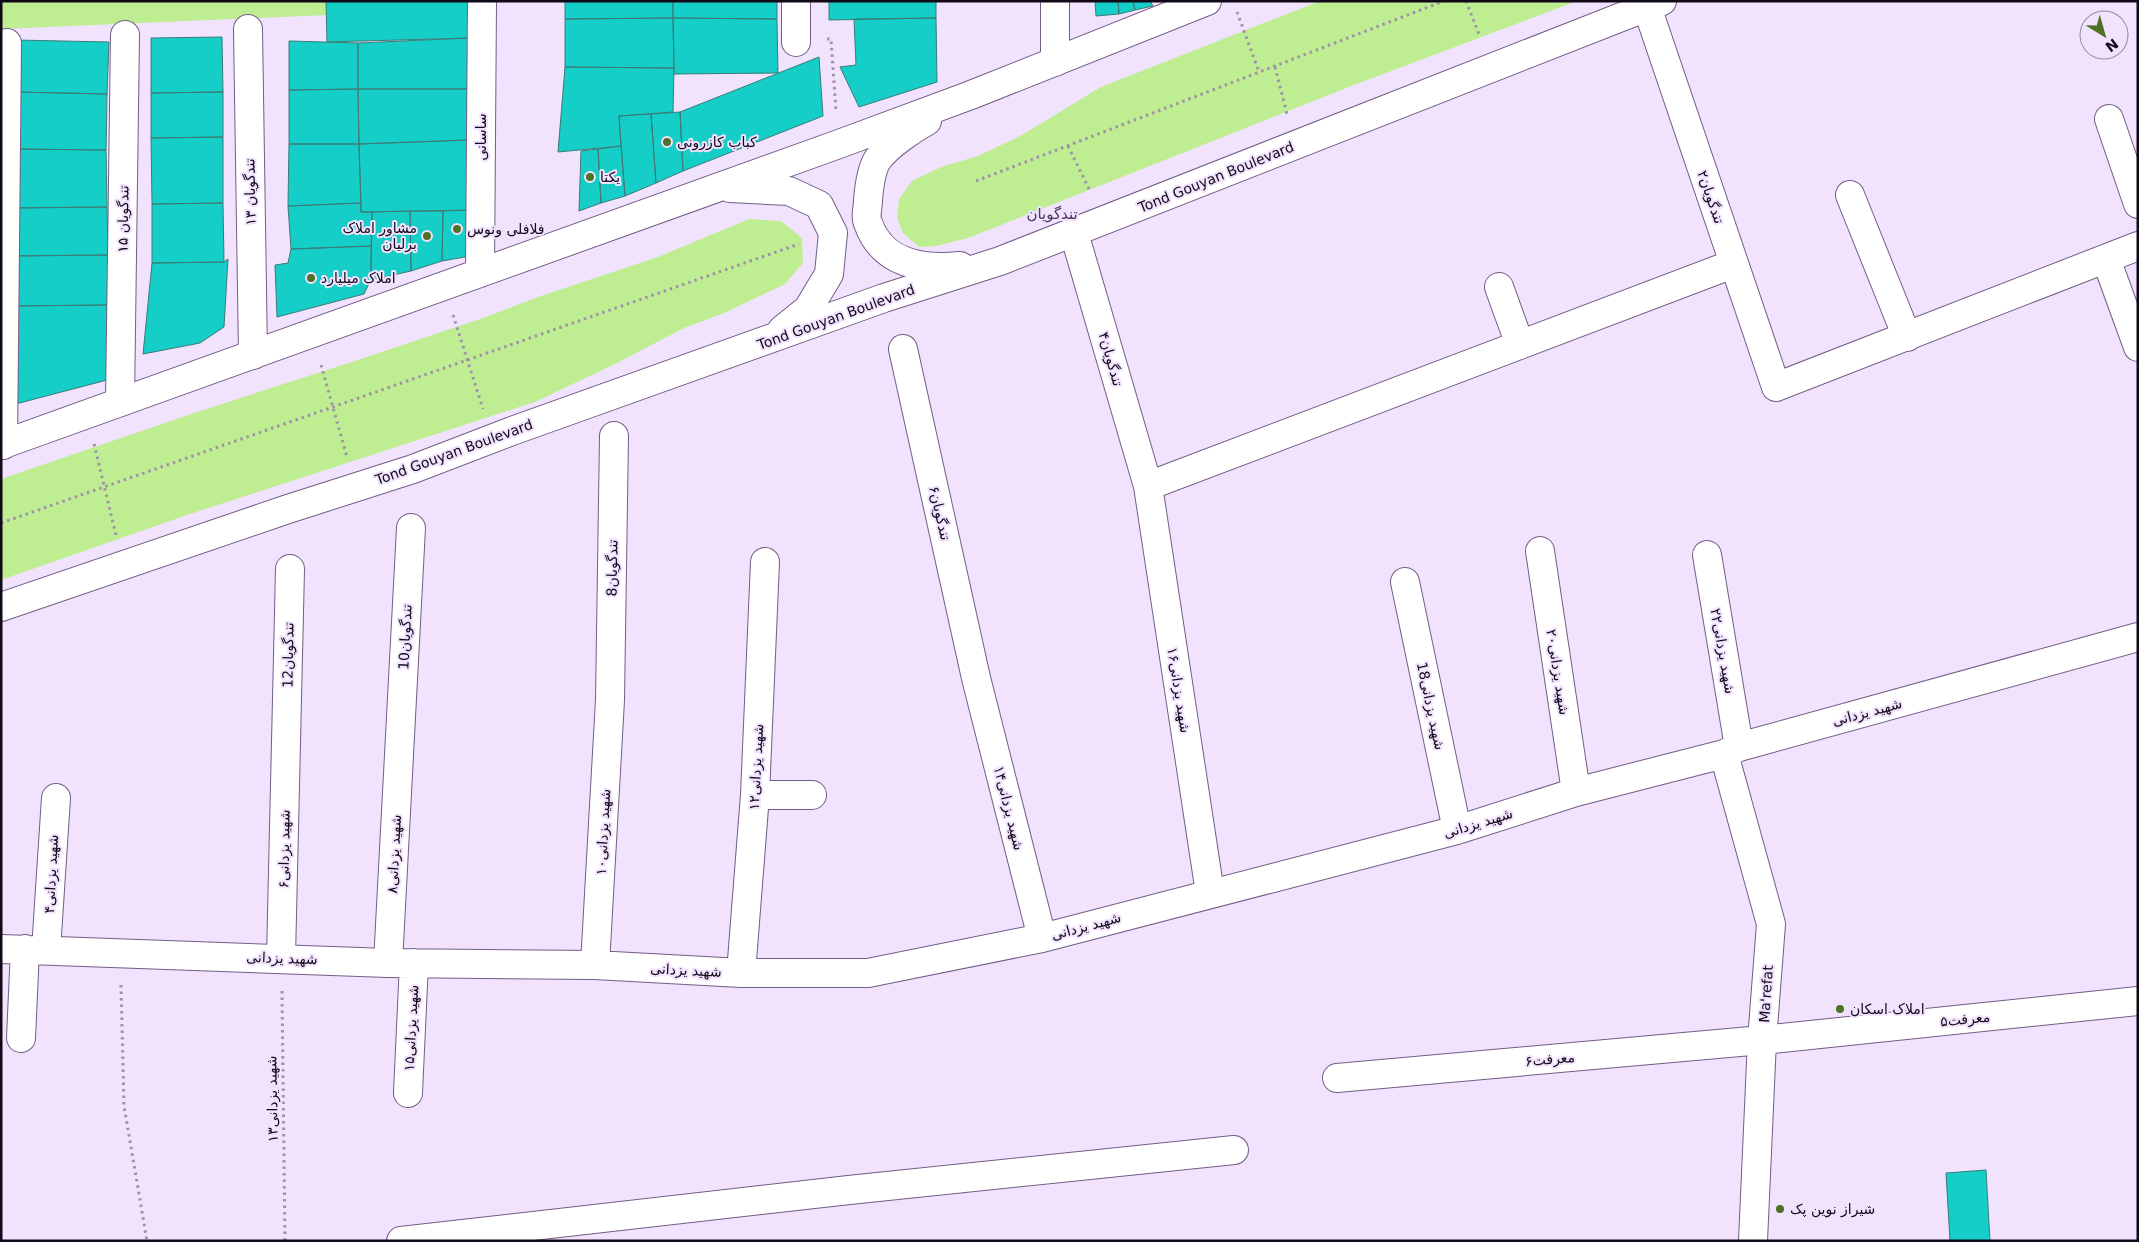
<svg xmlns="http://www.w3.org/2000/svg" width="2139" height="1242" font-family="'DejaVu Sans',Vazirmatn,sans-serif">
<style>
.green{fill:#bfed92}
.building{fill:#15cec7;stroke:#3a7c78}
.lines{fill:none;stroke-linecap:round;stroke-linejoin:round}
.street-casing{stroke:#745d85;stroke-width:30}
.secondary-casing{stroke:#745d85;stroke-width:30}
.path{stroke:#9f92a8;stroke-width:3;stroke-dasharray:2.5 4;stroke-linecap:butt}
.street{stroke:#fff;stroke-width:28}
.secondary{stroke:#fff;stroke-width:28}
.poi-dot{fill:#4e7027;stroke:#f1e2fd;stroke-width:2}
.labels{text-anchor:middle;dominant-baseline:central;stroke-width:4;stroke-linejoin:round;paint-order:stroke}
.street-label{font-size:14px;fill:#120918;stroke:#f1e2fd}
.poi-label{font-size:14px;fill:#120918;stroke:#f1e2fd;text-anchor:start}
.neighbourhood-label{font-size:15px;fill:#4d375c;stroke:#f1e2fd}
</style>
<rect width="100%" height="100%" fill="#f1e2fd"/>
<path class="green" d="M1 1H326L327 15 1 29Z
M1320 1H1577L1354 85 968 238 936 246 919 247 903 233 897 218 899 199 912 181 941 167 978 156 1022 135 1101 87Z
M749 219 781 221 802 238 803 263 785 284 724 313 684 328 615 364 535 402 190 514 1 580V479L197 412 358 360 486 317 538 297 658 257Z"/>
<path class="building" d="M326 1H468L470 38 327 42Z
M565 1H673V18L565 19Z
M673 1H777V19L673 18Z
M829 1H936V18L829 20Z
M1095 1H1118L1119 14 1096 16Z
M1118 1H1133L1135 10 1119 14Z
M1133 1H1150L1153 6 1135 10Z
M673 18 777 19 778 73 674 74Z
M673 18 674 68 565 67V19Z
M936 18 937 82 859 107 840 67 856 65 854 19Z
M222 37 223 92 151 93V38Z
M470 38V89H358V43Z
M15 40 109 42 107 94 14 92Z
M289 41 358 43V89L289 90Z
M819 57 823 116 683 171 680 112Z
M565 67 674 68 673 112 619 116 621 146 558 152Z
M358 89H470L469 140 359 144Z
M358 89 359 144H289V90Z
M14 92 107 94 106 150 11 149Z
M223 92V137L151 138V93Z
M680 112 683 171 656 183 651 114Z
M651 114 656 183 625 196 619 116Z
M223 137V203L152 204 151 138Z
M469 140 471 210 361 212 359 144Z
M289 144H359L361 203 288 206Z
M621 146 625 196 601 203 598 149Z
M11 149 106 150 107 207 10 208Z
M598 149 601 203 579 211 581 151Z
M223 203 224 262 152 263V204Z
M361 203V212H372L371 246 291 249 288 206Z
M107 207 108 255 10 256V208Z
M471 210 473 247 465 257 442 261 443 211Z
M410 211H443L442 261 411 271Z
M410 211 411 271 371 280 372 212Z
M371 246V280L364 294 277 317 275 265 288 263 291 249Z
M108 255V305L11 306 10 256Z
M228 259 224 327 200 343 143 354 152 263 224 262Z
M108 305 111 379 8 406 11 306Z
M1986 1170 1990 1241H1950L1946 1173Z"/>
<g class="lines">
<g class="street-casing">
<path id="street" d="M796 1V42
M1647 7 1776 387 2138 246
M248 29 253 355
M1055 62V1
M2109 119 2138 204
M1850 195 1907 337
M1074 233 1148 486 1210 893
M2106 259 2138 347
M1499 287 1520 345
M903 349 976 678 1042 938
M120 402 125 35
M3 445 7 43
M1148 486 1733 264
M1540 551 1576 792
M1707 555 1739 747
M1405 582 1457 830
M1724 754 1771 924 1762 1040 1753 1241
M755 795H812
M1 949 388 963 595 965 741 973H868L1042 938 1457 830 1576 792 1724 754 1739 747 2138 637
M46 950 56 798
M281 958 290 569
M388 963 411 528
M595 965 610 700 614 436
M741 973 755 795 765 562
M21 1038 25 949
M1337 1078 1762 1040 2138 1001
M408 1093 414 963
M401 1241 849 1190 1234 1150"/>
</g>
<g class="secondary-casing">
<path id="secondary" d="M927 121C911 130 889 145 878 159 871 169 869 188 868 200 868 207 865 217 868 223 882 264 922 270 960 266
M730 188 789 191 819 205 833 233 829 274 808 309 782 330
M480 273 482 1
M1 445 839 144 971 95 1207 1
M1 607 288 509 413 469 512 431 884 298 1000 261 1662 1"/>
</g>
<path class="path" d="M1466 1 1480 37
M1237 12 1259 72
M827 39H831L836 111
M1275 67 1287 114
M1068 146 1090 191
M976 181 1444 1
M453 315 483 409
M321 365 347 457
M94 444 116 535
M1 523 799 244
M121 985 124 1106 147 1241
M282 991 285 1241"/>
<use href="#street" class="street"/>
<use href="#secondary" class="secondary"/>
</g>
<g class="poi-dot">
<circle cx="667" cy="142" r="5"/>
<circle cx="590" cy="177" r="5"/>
<circle cx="457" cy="229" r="5"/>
<circle cx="427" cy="236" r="5"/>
<circle cx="311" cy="278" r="5"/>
<circle cx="1840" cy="1009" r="5"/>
<circle cx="1780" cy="1209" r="5"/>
</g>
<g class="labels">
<g class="street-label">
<text transform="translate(481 137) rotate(-90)">ساسانی</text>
<text transform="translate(1216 177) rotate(-22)">Tond Gouyan Boulevard</text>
<text transform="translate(250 192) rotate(-91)">۱۳ تندگویان</text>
<text transform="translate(1711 197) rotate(71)">تندگویان۲</text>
<text transform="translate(123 219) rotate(-89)">۱۵ تندگویان</text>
<text transform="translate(836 317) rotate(-20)">Tond Gouyan Boulevard</text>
<text transform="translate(1111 359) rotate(74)">تندگویان۴</text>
<text transform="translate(454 452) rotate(-20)">Tond Gouyan Boulevard</text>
<text transform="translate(940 513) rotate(77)">۶تندگویان</text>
<text transform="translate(612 568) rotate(-89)">8تندگویان</text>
<text transform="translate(405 637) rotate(-87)">10تندگویان</text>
<text transform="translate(1723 651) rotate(80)">شهید یزدانی۲۲</text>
<text transform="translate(288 655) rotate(-89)">12تندگویان</text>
<text transform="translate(1558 672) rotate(81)">شهید یزدانی۲۰</text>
<text transform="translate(1179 690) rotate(81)">شهید یزدانی۱۶</text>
<text transform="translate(1431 706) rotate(78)">شهید یزدانی18</text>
<text transform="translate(1867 712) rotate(-15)">شهید یزدانی</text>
<text transform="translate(756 767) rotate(-87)">شهید یزدانی۱۲</text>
<text transform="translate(1009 808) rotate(76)">شهید یزدانی۱۴</text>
<text transform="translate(1478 823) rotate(-17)">شهید یزدانی</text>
<text transform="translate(603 832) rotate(-87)">شهید یزدانی۱۰</text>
<text transform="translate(284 849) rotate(-89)">شهید یزدانی۶</text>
<text transform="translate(394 854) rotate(-87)">شهید یزدانی۸</text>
<text transform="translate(51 874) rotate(-87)">شهید یزدانی۴</text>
<text transform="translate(1086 926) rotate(-15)">شهید یزدانی</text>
<text transform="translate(282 958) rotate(2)">شهید یزدانی</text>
<text transform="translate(686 970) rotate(3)">شهید یزدانی</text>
<text transform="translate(1766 994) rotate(-86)">Ma'refat</text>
<text transform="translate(1965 1019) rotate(-6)">معرفت۵</text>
<text transform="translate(411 1028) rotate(-87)">شهید یزدانی۱۵</text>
<text transform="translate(1550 1059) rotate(-5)">معرفت۶</text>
<text transform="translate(272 1099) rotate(-91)">شهید یزدانی۱۳</text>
</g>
<g class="poi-label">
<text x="677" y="142">کباب کازرونی</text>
<text x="600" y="177">یکتا</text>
<text x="417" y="228" text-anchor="end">مشاور املاک<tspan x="417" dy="16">برلیان</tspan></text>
<text x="467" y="229">فلافلی ونوس</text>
<text x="321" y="278">املاک میلیارد</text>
<text x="1850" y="1009">املاک اسکان</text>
<text x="1790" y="1209">شیراز نوین پک</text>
</g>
<g class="neighbourhood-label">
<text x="1052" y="214">تندگویان</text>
</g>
</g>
<rect width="2139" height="1242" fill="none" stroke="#120918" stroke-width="5"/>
<g transform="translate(2104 35) rotate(143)"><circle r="24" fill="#f1e2fd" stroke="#988ba1"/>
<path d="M0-4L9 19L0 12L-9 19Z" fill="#4e7027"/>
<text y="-8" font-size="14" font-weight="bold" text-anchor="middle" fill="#120918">N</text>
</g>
</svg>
